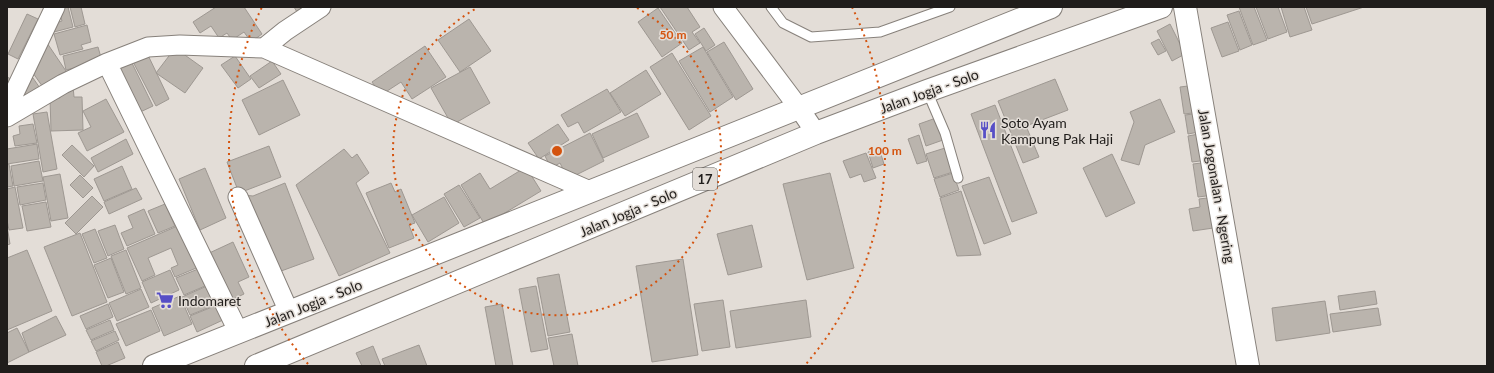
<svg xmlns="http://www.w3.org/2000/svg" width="1494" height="373" font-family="Lato,sans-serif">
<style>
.building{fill:#bab4ad;stroke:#9e9892}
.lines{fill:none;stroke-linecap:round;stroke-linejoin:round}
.lane-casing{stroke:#87817b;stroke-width:11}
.street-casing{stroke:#87817b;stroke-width:21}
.secondary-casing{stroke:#87817b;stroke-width:24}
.highway-casing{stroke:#87817b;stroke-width:24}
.lane{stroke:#fff;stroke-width:9}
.street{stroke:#fff;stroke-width:19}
.secondary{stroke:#fff;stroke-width:22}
.highway{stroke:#fff;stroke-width:22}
.ring{fill:none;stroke:#d4530e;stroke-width:2;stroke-dasharray:2 4}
.labels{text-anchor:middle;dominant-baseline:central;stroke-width:3;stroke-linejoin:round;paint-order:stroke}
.shield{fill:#e3ddd7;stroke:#5a5753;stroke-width:1}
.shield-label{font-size:13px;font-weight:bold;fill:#201d1b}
.street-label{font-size:14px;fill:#201d1b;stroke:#e3ddd7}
.poi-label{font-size:14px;fill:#201d1b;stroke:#e3ddd7;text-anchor:start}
.centre{fill:#d4530e;stroke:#e3ddd7;stroke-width:2}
.ring-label{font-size:12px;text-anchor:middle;font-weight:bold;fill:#d4530e;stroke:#e3ddd7;stroke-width:3;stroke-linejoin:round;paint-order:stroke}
</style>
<rect width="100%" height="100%" fill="#e3ddd7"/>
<path class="building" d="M58 7H68L73 27 54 32 52 24 62 21Z
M70 7H81L85 24 75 27Z
M216 7H244L262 34 251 42 244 32 232 40 227 33 219 38 211 26 200 33 193 22Z
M294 7H306L297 12Z
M660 7H687L700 27 692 32 700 43 689 50Z
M1239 7H1254L1267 40 1253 45Z
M1256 7H1278L1287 32 1268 39Z
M1281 7H1304L1312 30 1290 37Z
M1306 7H1364L1312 24Z
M658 8 682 43 662 57 638 22Z
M1239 11 1252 45 1240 50 1227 15Z
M27 14 38 19 18 59 8 54Z
M469 19 491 51 460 72 438 40Z
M1228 22 1239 51 1222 57 1211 28Z
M1170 24 1185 54 1172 61 1157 31Z
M87 25 91 42 81 45 83 49 60 55 54 34Z
M704 28 715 45 706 51 695 34Z
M1159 39 1166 51 1158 55 1151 43Z
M45 40 68 74 45 90 28 66Z
M724 42 753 89 736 100 707 52Z
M425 46 446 77 412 99 401 82 381 95 372 82Z
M98 47 102 61 66 70 63 56Z
M703 47 733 97 710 112 679 61Z
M175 48 203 68 185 93 156 73Z
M146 51 169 99 156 106 131 58Z
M672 53 711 116 689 130 650 67Z
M235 56 251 79 238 88 221 65Z
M130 59 153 106 136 114 113 68Z
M272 61 281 74 259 88 250 76Z
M470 67 490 103 452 125 431 88Z
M646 70 661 94 625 116 610 93Z
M7 77 11 79 7 87Z
M33 78 42 91 14 101 18 88Z
M1055 79 1068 110 1026 126 1039 157 1023 163 998 101Z
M283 80 300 115 259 135 242 100Z
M1196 85 1201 112 1184 114 1180 87Z
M60 86H73L74 97H82L83 130 51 131 50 98H60Z
M607 89 621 112 584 133 578 122 568 127 561 115Z
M106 99 124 132 87 151 78 133 91 127 83 111Z
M1160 99 1175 132 1145 145 1139 165 1121 160 1134 122 1130 112Z
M995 105 1037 213 1012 222 971 114Z
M47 112 57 169 43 172 33 114Z
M637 113 649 137 603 158 592 134Z
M1201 113 1204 131 1188 134 1185 115Z
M936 118 943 140 926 146 919 124Z
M33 124 37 143 15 146 13 136 20 134 19 126Z
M558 124 569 140 539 159 528 143Z
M590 133 604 161 568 179 560 163 551 168 545 156Z
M1204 133 1208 160 1192 162 1188 136Z
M919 135 927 161 917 164 908 139Z
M126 139 133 154 98 172 91 158Z
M37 144 39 159 7 164V149Z
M72 145 94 166 84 177 62 155Z
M269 146 281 177 239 193 227 162Z
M879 148 884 164 873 168 868 152Z
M945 148 953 172 934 178 926 154Z
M344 149 352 158 357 154 369 173 356 183 390 253 339 276 296 185Z
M866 153 876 178 864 182 861 174 850 178 843 161Z
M1112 154 1135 203 1106 217 1083 168Z
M39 161 43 181 14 186 11 166Z
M1209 162 1214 195 1198 197 1193 164Z
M9 164 13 186 7 187V165Z
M122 166 132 189 104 201 94 179Z
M526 167 541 191 485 225 461 185 480 173 490 189Z
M205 168 226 218 200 230 179 179Z
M830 173 854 268 807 280 783 184Z
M953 173 959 190 940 197 934 179Z
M60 174 68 218 51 221 43 177Z
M80 175 93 188 83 198 70 185Z
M989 177 1011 234 984 244 962 186Z
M43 183 46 200 20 205 17 187Z
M285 183 314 259 273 274 243 195 253 196Z
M391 183 395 192 401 189 415 223 409 225 414 238 389 248 366 193Z
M459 185 480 218 464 227 444 194Z
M15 187 23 228 9 230 7 220V189Z
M136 188 142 199 109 214 104 202Z
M961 191 981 255 957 256 940 198Z
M92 196 103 207 76 234 65 223Z
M444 197 459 223 428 242 412 215Z
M1215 197 1220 227 1193 231 1189 209 1200 207 1199 199Z
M46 202 51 227 27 231 22 206Z
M165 204 175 226 158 233 148 211Z
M144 209 155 234 127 246 121 233 133 228 128 216Z
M182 224 201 266 175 277 171 268 178 265 171 248 148 258 155 275 142 281 127 248Z
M115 225 124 249 108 256 98 231Z
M752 225 762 267 728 275 717 234Z
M7 226 10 244 7 245Z
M95 229 107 258 94 263 82 234Z
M80 233 107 302 72 316 44 247Z
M233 242 249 277 238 282 244 294 227 302 205 255Z
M27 250 52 311 7 330V258Z
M126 250 141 288 126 294 111 256Z
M111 258 124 292 108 298 94 265Z
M683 259 698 355 652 362 636 266Z
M198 269 205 286 184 295 176 278Z
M170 270 179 290 151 303 142 282Z
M559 274 570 332 548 336 537 278Z
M207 286 215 305 190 315 182 297Z
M536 286 548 349 531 352 519 289Z
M141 289 149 307 117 321 109 303Z
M1375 291 1377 304 1340 310 1338 296Z
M180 296 192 324 164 336 152 308Z
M723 300 730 347 702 351 694 304Z
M806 300 811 337 736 348 730 311Z
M1325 301 1330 333 1276 341 1272 308Z
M108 304 113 317 86 329 80 316Z
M502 304 513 366H496L485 307Z
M217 305 223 320 197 332 190 316Z
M1378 308 1381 325 1333 332 1330 314Z
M151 310 160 331 126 346 116 324Z
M56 316 66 335 29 352 22 333Z
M110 320 114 330 91 340 86 330Z
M17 328 29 352 7 363V333Z
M115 331 119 340 96 351 91 341Z
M572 334 578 366H554L548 338Z
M118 342 125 358 106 366H102L96 352Z
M419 345 427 366H385L382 359Z
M373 346 381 366H362L356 353Z"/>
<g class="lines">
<g class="lane-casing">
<path id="lane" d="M771 7 783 23 811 37 880 32 950 7
M927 91 945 133 958 178"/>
</g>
<g class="street-casing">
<path id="street" d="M723 7 799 108 816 133
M264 48 285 31 321 7
M107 63 239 333
M7 108 55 7
M7 117 63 84 107 63 148 47 180 45 264 48 590 191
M238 197 289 312"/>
</g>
<g class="secondary-casing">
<path id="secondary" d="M1185 7 1248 366"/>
</g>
<g class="highway-casing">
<path id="highway" d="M154 366 1051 7
M256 366 816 133 927 91 1161 7"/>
</g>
<use href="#lane" class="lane"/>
<use href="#street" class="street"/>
<use href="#secondary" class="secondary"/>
<use href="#highway" class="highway"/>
</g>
<g class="ring">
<path d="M637 8A164 164 0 1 1 477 8"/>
<path d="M308 364A328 328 0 0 1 262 7M852 7A328 328 0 0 1 806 364"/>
</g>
<defs>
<g id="restaurant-bare" transform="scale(1.38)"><path d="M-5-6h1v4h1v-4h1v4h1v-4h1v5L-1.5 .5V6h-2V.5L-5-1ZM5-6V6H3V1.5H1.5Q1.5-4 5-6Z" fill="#564ec6" stroke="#e3ddd7" stroke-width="2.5" paint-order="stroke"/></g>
<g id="supermarket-bare" transform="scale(1.38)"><path d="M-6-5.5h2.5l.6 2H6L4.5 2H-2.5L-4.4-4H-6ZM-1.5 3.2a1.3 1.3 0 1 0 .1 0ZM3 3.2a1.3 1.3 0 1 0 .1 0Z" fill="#564ec6" stroke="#e3ddd7" stroke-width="2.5" paint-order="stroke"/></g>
</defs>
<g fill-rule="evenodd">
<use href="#restaurant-bare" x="988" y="130"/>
<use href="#supermarket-bare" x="165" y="300"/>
</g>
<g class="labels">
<rect class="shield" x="693" y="168" width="24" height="22" rx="3"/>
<g class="shield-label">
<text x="705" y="179">17</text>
</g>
<g class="street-label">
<text transform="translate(929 91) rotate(-20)">Jalan Jogja - Solo</text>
<text transform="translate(1217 186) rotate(80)">Jalan Jogonalan - Ngering</text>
<text transform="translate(628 212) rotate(-23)">Jalan Jogja - Solo</text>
<text transform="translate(313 303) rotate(-22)">Jalan Jogja - Solo</text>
</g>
<g class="poi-label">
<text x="1001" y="122">Soto Ayam<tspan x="1001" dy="16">Kampung Pak Haji</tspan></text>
<text x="178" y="300">Indomaret</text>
</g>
</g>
<circle cx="557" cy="151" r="6" class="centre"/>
<g class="ring-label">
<text x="673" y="39">50 m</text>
<text x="885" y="155">100 m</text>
</g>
<rect width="1494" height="373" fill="none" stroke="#201d1b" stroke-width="16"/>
</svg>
